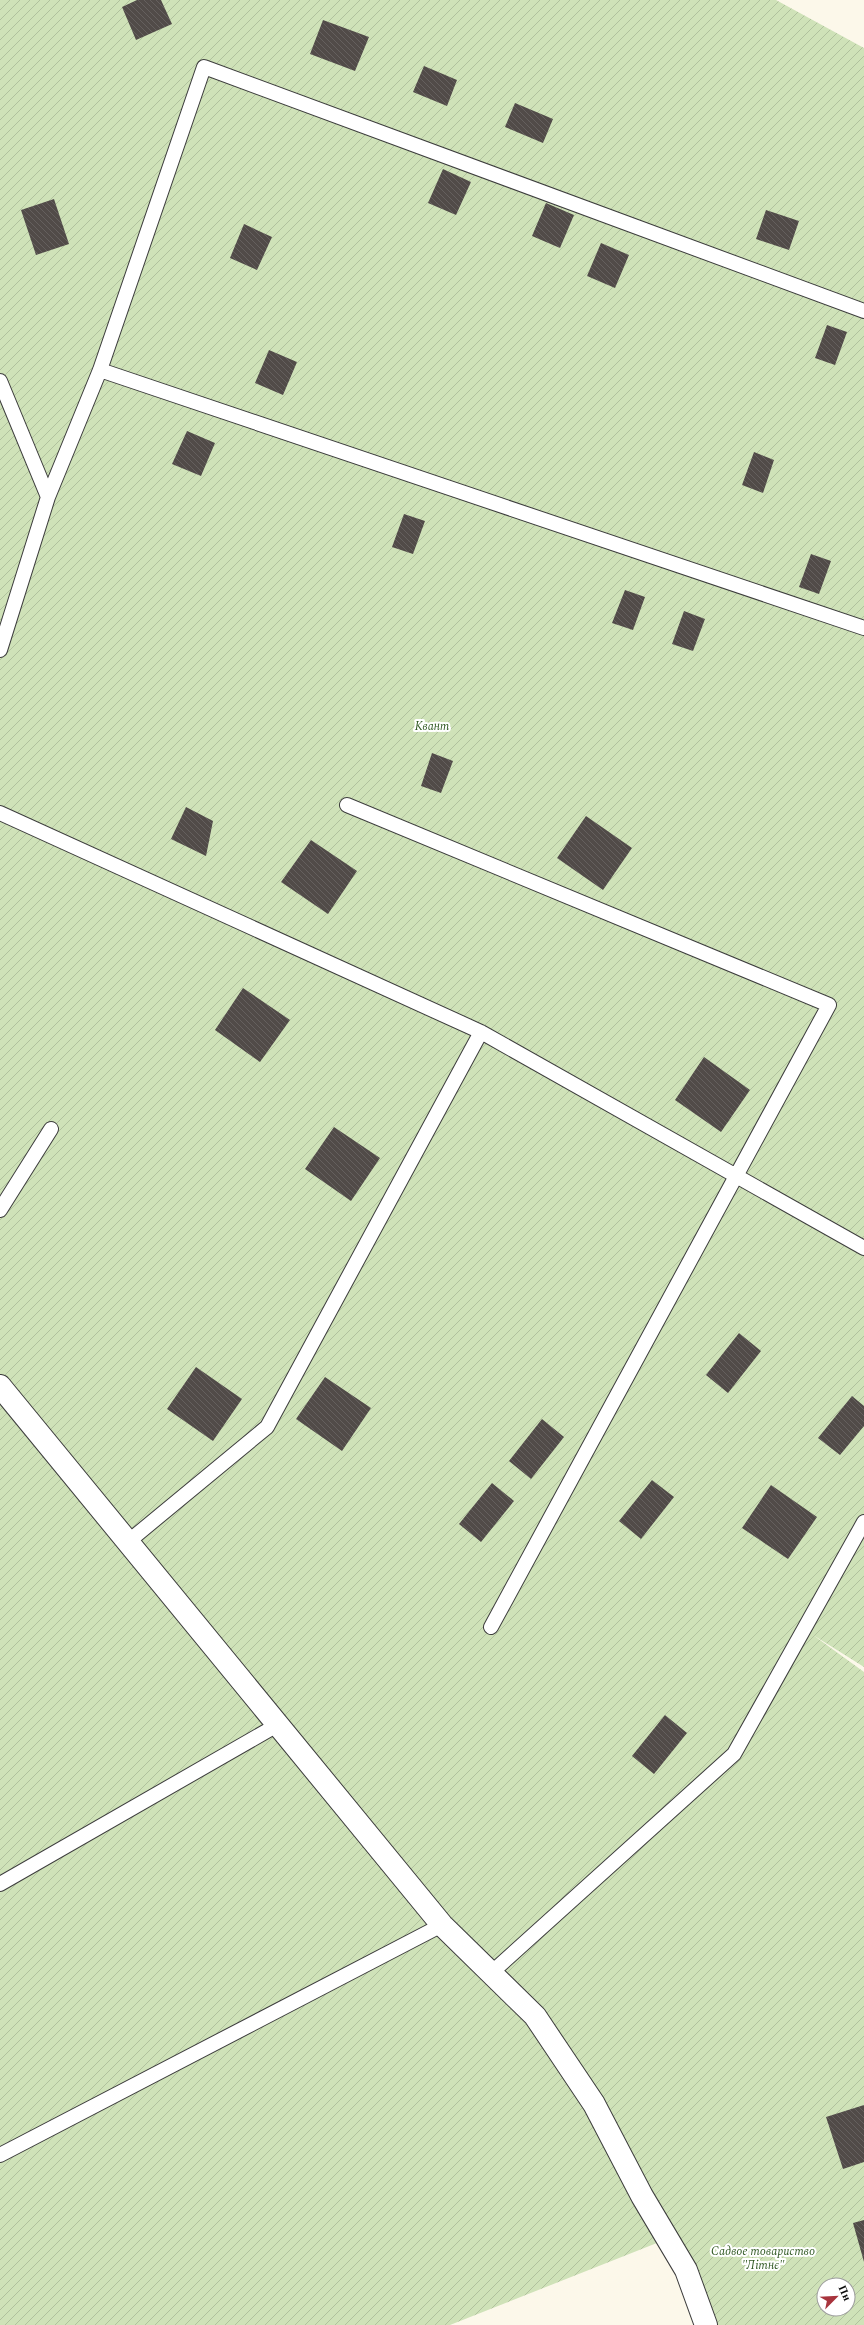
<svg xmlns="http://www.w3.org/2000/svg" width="864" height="2325" font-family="Spectral,serif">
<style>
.garden{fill:url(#garden-furrows);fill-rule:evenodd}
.building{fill:url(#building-back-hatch)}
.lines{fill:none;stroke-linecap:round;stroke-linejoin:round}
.lane-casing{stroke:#3d3d3d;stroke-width:16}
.street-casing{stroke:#3d3d3d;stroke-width:24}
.lane{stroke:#fff;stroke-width:14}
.street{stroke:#fff;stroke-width:22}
.labels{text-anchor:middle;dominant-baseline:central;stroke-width:4;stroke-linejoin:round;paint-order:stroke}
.park-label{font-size:12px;font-style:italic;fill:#305923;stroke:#fff}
</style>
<defs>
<pattern id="garden-furrows" width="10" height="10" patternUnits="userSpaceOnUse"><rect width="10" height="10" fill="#cfe2b8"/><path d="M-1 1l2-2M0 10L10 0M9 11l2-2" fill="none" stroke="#b0c19d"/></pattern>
<pattern id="building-back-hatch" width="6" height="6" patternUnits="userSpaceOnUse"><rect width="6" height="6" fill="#514b48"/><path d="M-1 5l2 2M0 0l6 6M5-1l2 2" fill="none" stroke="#65605e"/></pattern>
</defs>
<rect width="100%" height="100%" fill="#fcf8ea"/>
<path class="garden" d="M0 0H776L864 48V1667L813 1635 864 1672V2325H699L667 2239 450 2325H0ZM824 2285H848V2309H824Z"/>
<path class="building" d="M137 0H161L172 24 136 40 122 7Z
M323 20 369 37 355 71 310 54Z
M424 66 457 80 447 106 413 92Z
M515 103 553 119 543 143 505 127Z
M443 169 471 182 456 215 428 203Z
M54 199 69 244 36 255 21 210Z
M546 203 574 215 560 248 532 236Z
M766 210 799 221 789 250 756 239Z
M244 224 272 237 257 270 230 258Z
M601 243 629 255 615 288 587 276Z
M827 325 847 332 835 365 815 358Z
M269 350 297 362 283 395 255 383Z
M187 431 215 443 201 476 172 464Z
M754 452 774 460 763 493 742 485Z
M404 514 425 521 413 554 392 547Z
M811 554 831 561 819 594 799 587Z
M625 590 645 597 633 630 612 623Z
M684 611 705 619 693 651 672 644Z
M432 753 453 761 441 793 421 786Z
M186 807 213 821 206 856 171 839Z
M586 816 632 848 603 890 557 858Z
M311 840 357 871 328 914 281 882Z
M243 988 290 1020 260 1062 215 1030Z
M704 1057 750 1090 721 1132 675 1100Z
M334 1127 380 1158 351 1201 305 1169Z
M739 1333 761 1351 728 1393 706 1375Z
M196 1367 242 1399 213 1441 167 1409Z
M325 1377 371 1408 342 1451 296 1419Z
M852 1396 864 1406V1426L840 1455 818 1438Z
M542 1419 564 1437 531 1479 509 1461Z
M652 1480 674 1497 641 1539 619 1521Z
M492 1483 514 1501 481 1542 459 1524Z
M771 1485 817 1517 788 1559 742 1528Z
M665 1715 687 1733 654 1774 632 1756Z
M864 2105V2162L843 2169 826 2117Z
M864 2220V2262L853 2223Z"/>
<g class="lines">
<g class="lane-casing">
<path id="lane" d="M100 370 864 628
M0 381 48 497
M0 650 48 497 100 370 204 67 864 311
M347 805 829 1005 491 1627
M0 813 481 1032 864 1248
M0 1210 51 1129
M129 1541 267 1427 481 1032
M0 1884 279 1724
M490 1974 734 1754 864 1522
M0 2155 442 1925"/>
</g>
<g class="street-casing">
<path id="street" d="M0 1386 442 1925 535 2016 594 2104 642 2196 686 2270 706 2325"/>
</g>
<use href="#lane" class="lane"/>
<use href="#street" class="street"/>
</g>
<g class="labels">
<g class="park-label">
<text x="432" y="726">Квант</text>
<text x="763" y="2251">Садвое товариство<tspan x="763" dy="14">"Літнє"</tspan></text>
</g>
</g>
<g transform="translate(836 2297) rotate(66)"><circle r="19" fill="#ffffff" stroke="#9d9d9d"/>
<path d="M0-3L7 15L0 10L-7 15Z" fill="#a8343d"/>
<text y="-6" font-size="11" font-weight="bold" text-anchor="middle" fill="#0a0a0a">Пн</text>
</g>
</svg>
